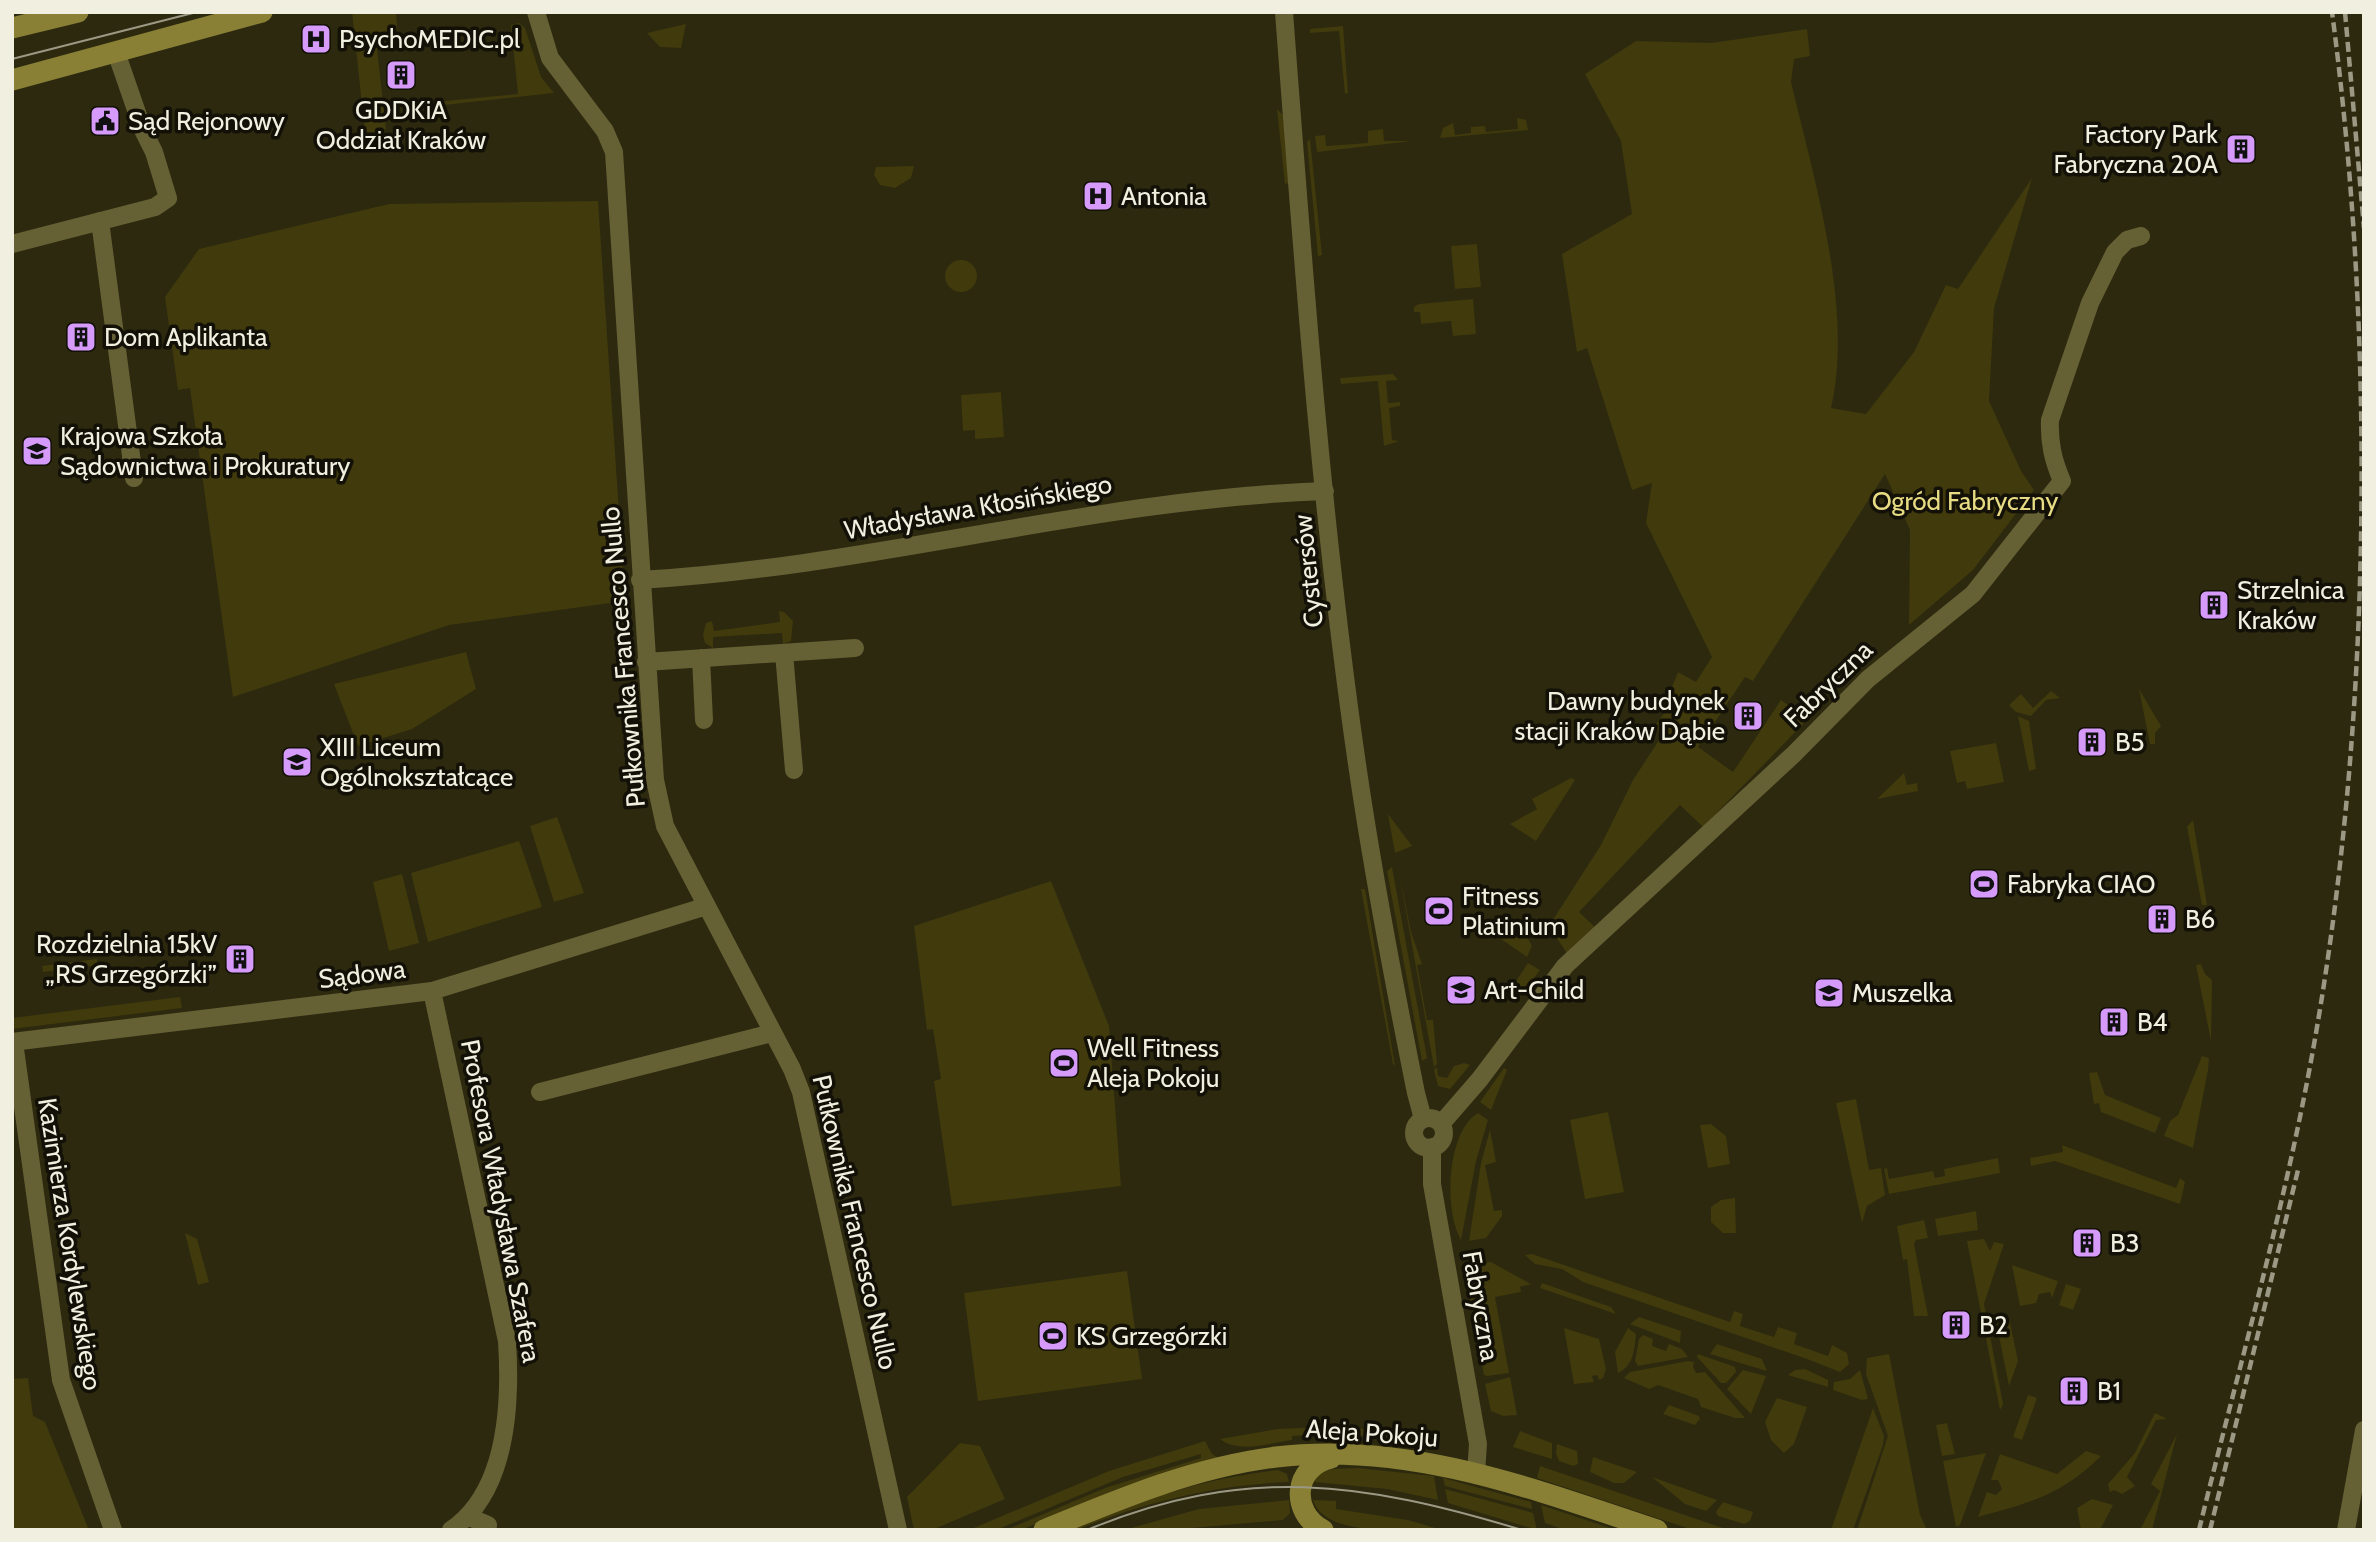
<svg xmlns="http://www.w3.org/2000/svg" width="2376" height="1542" font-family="Cabin,sans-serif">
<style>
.green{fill:#403a0c}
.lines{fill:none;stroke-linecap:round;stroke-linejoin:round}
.street{stroke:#666035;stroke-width:18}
.secondary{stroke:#898036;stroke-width:21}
.tram{stroke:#9b9884;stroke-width:2}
.rail{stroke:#9b9884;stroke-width:4.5;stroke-dasharray:10 5;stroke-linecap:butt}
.labels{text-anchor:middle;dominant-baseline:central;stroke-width:7;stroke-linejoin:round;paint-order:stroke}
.poi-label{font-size:26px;fill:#f1efdf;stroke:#131107;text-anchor:start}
.park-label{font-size:26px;fill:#e7db83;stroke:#131107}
.street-label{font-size:26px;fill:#f1efdf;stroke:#131107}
</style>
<rect width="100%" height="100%" fill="#2c290f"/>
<path class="green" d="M352 12H396L398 37 376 40 386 129 376 131 377 140 366 142Z
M519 23 525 28 541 77 554 93 426 107 425 103 518 94 511 25Z
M686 24 681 48 660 47 647 33Z
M1343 26 1348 93 1345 94 1339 31 1310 33V29Z
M1807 29 1810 56 1794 59 1791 82C1814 179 1854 310 1831 408L1866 414 1914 352 1946 285 1958 289 2032 178 1994 308 1989 401 2021 471 2034 490 1973 570 1909 625 1910 530 1885 474 1753 681 1745 677 1698 747 1733 772 1781 700 1808 719 1703 827 1680 805 1579 912 1596 928 1568 955 1549 926 1601 845 1633 780 1663 734 1654 727 1671 704 1668 697 1678 672 1696 682 1712 657 1646 523 1652 483 1632 490 1587 348 1577 352 1562 254 1632 214 1621 141 1585 74 1636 41 1711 43Z
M1277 109 1283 115 1289 183 1285 184Z
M1517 118 1526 120 1528 130 1440 138 1443 128 1453 123 1455 135 1471 133V127L1485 126 1486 132 1518 129Z
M1383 129 1384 141H1412L1317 152 1315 136 1325 135 1326 146 1368 143V131Z
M1310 139 1322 255 1318 256 1307 142Z
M914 166 911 178 895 188 880 185 874 175 876 167Z
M598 201 625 601 449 625 233 697 190 388 178 390 165 297 199 249 389 204Z
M1477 244 1481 287 1455 289 1451 246Z
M945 276a16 16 0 1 1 32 0a16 16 0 1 1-32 0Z
M1473 299 1476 334 1453 336 1451 321 1421 324 1420 312H1414V307L1419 304Z
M1393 374 1398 380 1386 381 1388 403 1400 402V406L1389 408 1392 440 1399 441 1384 446 1378 381 1341 384 1340 378Z
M1001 392 1004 437 975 439V430L963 431 961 395Z
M779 611 784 612 793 621 791 641 783 644 782 633 713 637V648L705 643 703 635 706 623 712 621 714 631 780 622Z
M466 652 476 689 412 729 358 746 334 684Z
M2139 689 2161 726 2155 733V744H2150Z
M2051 691 2060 698 2046 700 2031 716 2016 712 2009 705 2021 694 2033 708Z
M2018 716 2029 721 2036 769 2029 771Z
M1996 743 2004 782 1967 789 1965 781 1957 783 1950 751Z
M1904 773 1907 785 1917 783 1918 791 1877 799Z
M1571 778 1575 780 1536 841 1510 824 1537 809 1532 799Z
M1388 814 1412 846 1395 853Z
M557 817 584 893 554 902 530 826Z
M2193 820 2207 905H2202L2187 827Z
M519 841 542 907 428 942 411 873Z
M1392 867 1427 1058 1422 1061 1387 871Z
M1398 867 1411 932 1422 964 1417 965 1427 1020H1433L1437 1064 1434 1067Z
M402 874 419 943 389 951 373 882Z
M1051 881 1109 1026 1121 1186 952 1206 934 1081 941 1079 933 1029 927 1030 914 926Z
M1361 889H1365L1395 1066 1393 1064Z
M1498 920 1520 924 1532 946 1527 957 1491 932Z
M97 959V965L43 972 42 966Z
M1528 963 1540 970 1519 998 1509 992Z
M2201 964 2205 974 2212 980 2211 1041 2196 965Z
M180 997 182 1008 12 1029V1018Z
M2202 1056 2209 1058 2208 1070 2193 1148 2164 1136 2170 1121 2178 1115Z
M1464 1063 1470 1065 1450 1089 1438 1086 1434 1070 1437 1067 1438 1076 1447 1078 1454 1066Z
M1504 1068 1507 1070 1491 1110 1480 1102Z
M2097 1072 2105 1095 2161 1118 2155 1133 2101 1112 2099 1103 2094 1104 2089 1073Z
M1856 1099 1869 1170 1881 1168 1885 1195 1867 1206 1862 1223 1836 1103Z
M1608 1112 1624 1192 1585 1199 1570 1120Z
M1478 1113 1488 1120 1476 1161 1461 1240C1444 1212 1446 1132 1478 1113Z
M1711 1124 1726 1136 1730 1164 1708 1168 1700 1125Z
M1490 1130 1496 1162 1485 1165 1494 1211 1502 1210V1216L1486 1238 1469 1241 1481 1163Z
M2062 1145 2176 1188 2180 1178 2185 1182 2180 1204 2055 1161 2031 1166 2030 1158 2063 1152Z
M1998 1158 2000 1173 1889 1194 1884 1169 1887 1168 1889 1179 1933 1171 1935 1178 1945 1176 1944 1169Z
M1735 1198 1736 1233H1723L1711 1222V1207L1721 1200Z
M1976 1211 1978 1230 1938 1236 1935 1219Z
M1924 1220 1928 1238 1916 1240 1914 1244 1928 1316H1914L1907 1259 1903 1260 1897 1226Z
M185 1233 197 1239 209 1282 198 1285Z
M1984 1239 1990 1251 1994 1242 2004 1244 1984 1304 2003 1404 2000 1410 1967 1241Z
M1532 1254 1730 1322 1734 1311 1743 1314 1740 1326 1774 1337 1778 1327 1797 1333 1794 1344 1828 1356 1832 1345 1847 1353 1849 1364 1840 1372 1807 1359 1583 1282 1562 1269 1535 1264 1525 1255Z
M1491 1262 1531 1284 1520 1287 1521 1292 1495 1297 1509 1373 1487 1376 1484 1375 1465 1269 1469 1265Z
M2012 1265 2058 1281 2052 1298 2050 1292 2039 1294 2036 1303 2020 1306Z
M1127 1271 1142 1379 978 1401 964 1293Z
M1542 1283 1611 1307 1616 1314 1540 1288Z
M2066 1284 2081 1289 2073 1310 2059 1305Z
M1639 1317 1681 1331 1680 1343 1630 1324Z
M2009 1318 2018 1361 2009 1386 1996 1321Z
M1564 1328 1599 1339 1606 1369 1603 1378 1599 1380 1597 1375 1592 1376 1594 1382 1574 1384Z
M1628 1328 1636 1334C1634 1351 1634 1365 1618 1373L1615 1352Z
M1643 1335 1653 1339 1652 1346 1666 1351 1669 1344 1682 1349 1688 1357 1638 1366 1635 1361 1639 1339Z
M1717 1344 1762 1359 1767 1371 1710 1354Z
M1698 1354 1735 1367 1736 1372 1726 1383H1721L1697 1357Z
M1889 1354 1920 1515 1927 1530H1857L1888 1436 1866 1374 1867 1358Z
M1688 1361 1694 1362 1693 1367 1696 1373 1705 1372 1745 1418H1735L1701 1407 1698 1399 1658 1385 1649 1389 1624 1378 1630 1372Z
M1805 1369 1828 1380V1387L1788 1375 1795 1370Z
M1743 1370 1766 1376 1751 1414 1727 1389Z
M1860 1370 1868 1399 1862 1400 1833 1390 1834 1382 1850 1379Z
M1510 1377 1517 1415 1503 1416 1491 1411 1485 1384Z
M28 1378 33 1416 45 1422 89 1530H12V1379Z
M2028 1395 2037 1398 2022 1440 2013 1437Z
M1777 1398 1807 1407 1794 1444 1784 1453 1771 1440 1765 1422Z
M1669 1405 1699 1416 1700 1419 1695 1425 1663 1414Z
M1873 1408 1884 1436 1883 1445 1853 1530H1831Z
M2155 1413 2167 1419 2156 1420 2127 1477 2135 1486 2122 1494 2114 1490 2110 1492 2108 1484 2135 1453Z
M1947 1423 1955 1454 1942 1456 1936 1425Z
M1320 1427 1321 1434 1292 1436V1440C1269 1443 1239 1454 1220 1439L1277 1429Z
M1328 1427 1426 1433 1429 1441 1328 1433Z
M1520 1431 1552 1443V1459L1513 1447Z
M2177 1434 2152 1530H2140L2160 1491 2151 1484Z
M1205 1441 1212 1454 1219 1458 1123 1487 1021 1530H1006L1105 1488 1201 1458V1454L1123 1477 996 1530H969L1109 1471Z
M960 1443 980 1446 1005 1499 932 1530H914L907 1497Z
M1557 1444 1577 1451 1578 1464 1573 1466 1559 1461 1556 1453Z
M2086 1451 2101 1456C2062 1495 2029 1503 1978 1517L1987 1492 1996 1495 2002 1489 1998 1480H1991L2000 1454 2057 1474Z
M1986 1453 1960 1525 1956 1527 1943 1461Z
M1593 1457 1637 1472 1624 1483H1614L1590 1472Z
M1540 1466 1729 1530H1693L1537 1478Z
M1358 1468 1434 1476 1438 1500 1387 1489 1314 1482 1319 1473 1332 1469Z
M1278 1470 1287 1474 1289 1482C1214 1485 1145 1502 1076 1530H1066C1135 1502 1203 1478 1278 1470Z
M1652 1477 1717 1500 1706 1511 1685 1504Z
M1443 1478 1531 1502 1532 1509 1445 1486Z
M1445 1489 1533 1513 1537 1530 1448 1503Z
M2092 1499 2113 1505 2100 1530H2081L2077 1508Z
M1289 1500 1290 1513 1283 1520 1169 1530H1124L1199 1509Z
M1313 1500 1336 1501V1509L1408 1520 1442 1530C1408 1530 1325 1538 1313 1500Z
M1723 1502 1753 1512 1750 1521 1744 1524 1718 1516 1716 1512Z
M1541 1505 1616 1530H1565L1545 1523Z"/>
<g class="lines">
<path class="street" d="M536 12 550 58 605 131 614 152 655 780 665 826 792 1069 801 1092 898 1530
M1284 12C1303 262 1321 517 1357 764 1373 875 1394 984 1416 1093L1423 1119
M100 221 134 478
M12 244 155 207 168 198 154 152 143 130 116 52
M640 580C871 567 1094 499 1325 491
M784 653 794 770
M701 658 704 720
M646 662 855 648
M432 991 507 1341C511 1403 508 1491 451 1530
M12 1042 432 991 707 906
M14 1042 61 1380 113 1530
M540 1092 772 1033
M1414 1133a15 15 0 1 1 30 0a15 15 0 1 1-30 0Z
M1441 1124 1480 1079 1565 966 1794 754 1868 679 1973 594 2062 481C2053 460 2049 443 2050 420L2090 303 2115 252 2127 240 2141 236
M1432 1147V1184L1478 1444 1476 1473
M469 1517 488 1525 487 1530
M2346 1530 2364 1430"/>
<path class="secondary" d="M12 28 78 12
M12 80 262 12
M1044 1530C1119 1499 1195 1467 1276 1457 1408 1441 1534 1489 1657 1530
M1323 1530C1290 1512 1293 1467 1331 1458"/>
<path class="tram" d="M12 59 197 12
M1087 1530C1245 1464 1364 1482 1522 1530"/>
<path class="rail" d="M2345 12 2364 228
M2199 1530C2238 1370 2284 1211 2313 1050 2372 721 2376 344 2332 12
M2210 1530 2298 1170"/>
</g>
<defs>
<g id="hospital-square" transform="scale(1.575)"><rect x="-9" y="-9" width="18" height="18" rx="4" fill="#d69bfa" stroke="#131107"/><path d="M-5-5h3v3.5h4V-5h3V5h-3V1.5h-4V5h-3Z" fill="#111"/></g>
<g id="building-square" transform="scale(1.575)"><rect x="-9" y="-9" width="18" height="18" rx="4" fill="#d69bfa" stroke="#131107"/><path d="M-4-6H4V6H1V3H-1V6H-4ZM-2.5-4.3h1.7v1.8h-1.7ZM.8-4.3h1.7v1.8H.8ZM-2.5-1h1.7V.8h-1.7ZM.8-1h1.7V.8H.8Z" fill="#111"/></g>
<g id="civic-square" transform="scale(1.575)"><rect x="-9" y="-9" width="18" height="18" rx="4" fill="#d69bfa" stroke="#131107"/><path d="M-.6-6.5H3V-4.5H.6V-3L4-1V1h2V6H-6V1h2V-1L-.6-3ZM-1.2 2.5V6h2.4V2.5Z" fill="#111"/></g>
<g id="university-square" transform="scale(1.575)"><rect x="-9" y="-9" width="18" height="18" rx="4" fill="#d69bfa" stroke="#131107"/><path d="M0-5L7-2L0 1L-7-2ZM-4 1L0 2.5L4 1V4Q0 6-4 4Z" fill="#111"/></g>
<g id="school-square" transform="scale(1.575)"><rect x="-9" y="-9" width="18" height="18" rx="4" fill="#d69bfa" stroke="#131107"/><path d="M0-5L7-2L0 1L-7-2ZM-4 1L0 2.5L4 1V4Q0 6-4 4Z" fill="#111"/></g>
<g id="stadium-square" transform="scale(1.575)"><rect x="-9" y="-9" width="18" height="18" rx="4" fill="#d69bfa" stroke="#131107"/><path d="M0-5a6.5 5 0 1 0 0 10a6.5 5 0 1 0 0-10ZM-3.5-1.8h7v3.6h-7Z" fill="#111"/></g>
</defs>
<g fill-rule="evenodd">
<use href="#hospital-square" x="316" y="39"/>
<use href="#building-square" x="401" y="75"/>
<use href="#civic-square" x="105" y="121"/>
<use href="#building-square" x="2241" y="149"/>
<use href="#hospital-square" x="1098" y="196"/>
<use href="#building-square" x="81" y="337"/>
<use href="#university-square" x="37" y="451"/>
<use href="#building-square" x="2214" y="605"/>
<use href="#building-square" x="1748" y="716"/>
<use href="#building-square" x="2092" y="742"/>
<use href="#school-square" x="297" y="762"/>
<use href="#stadium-square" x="1984" y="884"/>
<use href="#stadium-square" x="1439" y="911"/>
<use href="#building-square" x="2162" y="919"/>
<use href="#building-square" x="240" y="959"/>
<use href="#school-square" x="1461" y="990"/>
<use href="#school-square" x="1829" y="993"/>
<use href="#building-square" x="2114" y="1022"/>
<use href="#stadium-square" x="1064" y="1063"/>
<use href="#building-square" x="2087" y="1243"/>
<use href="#building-square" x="1956" y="1325"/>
<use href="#stadium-square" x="1053" y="1336"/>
<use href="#building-square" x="2074" y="1391"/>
</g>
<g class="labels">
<g class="poi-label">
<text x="339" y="39">PsychoMEDIC.pl</text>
<text x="401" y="110" text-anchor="middle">GDDKiA<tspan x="401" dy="30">Oddział Kraków</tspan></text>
<text x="128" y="121">Sąd Rejonowy</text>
<text x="2218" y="134" text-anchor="end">Factory Park<tspan x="2218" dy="30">Fabryczna 20A</tspan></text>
<text x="1121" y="196">Antonia</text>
<text x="104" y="337">Dom Aplikanta</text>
<text x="60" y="436">Krajowa Szkoła<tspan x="60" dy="30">Sądownictwa i Prokuratury</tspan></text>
<text x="2237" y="590">Strzelnica<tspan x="2237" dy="30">Kraków</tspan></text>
<text x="1725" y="701" text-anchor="end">Dawny budynek<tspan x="1725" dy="30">stacji Kraków Dąbie</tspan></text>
<text x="2115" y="742">B5</text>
<text x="320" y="747">XIII Liceum<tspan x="320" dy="30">Ogólnokształcące</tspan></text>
<text x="2007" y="884">Fabryka CIAO</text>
<text x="1462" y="896">Fitness<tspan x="1462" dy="30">Platinium</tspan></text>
<text x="2185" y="919">B6</text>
<text x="217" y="944" text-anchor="end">Rozdzielnia 15kV<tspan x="217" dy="30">„RS Grzegórzki”</tspan></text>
<text x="1484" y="990">Art-Child</text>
<text x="1852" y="993">Muszelka</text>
<text x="2137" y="1022">B4</text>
<text x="1087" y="1048">Well Fitness<tspan x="1087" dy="30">Aleja Pokoju</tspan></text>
<text x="2110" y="1243">B3</text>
<text x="1979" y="1325">B2</text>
<text x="1076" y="1336">KS Grzegórzki</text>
<text x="2097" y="1391">B1</text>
</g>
<g class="park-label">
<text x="1965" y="501">Ogród Fabryczny</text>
</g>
<g class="street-label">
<text transform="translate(978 507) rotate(-10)">Władysława Kłosińskiego</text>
<text transform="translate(1308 571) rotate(-96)">Cystersów</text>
<text transform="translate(623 657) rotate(-95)">Pułkownika Francesco Nullo</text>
<text transform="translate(1828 684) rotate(-44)">Fabryczna</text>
<text transform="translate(362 974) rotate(-7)">Sądowa</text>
<text transform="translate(501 1201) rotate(79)">Profesora Władysława Szafera</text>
<text transform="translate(855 1222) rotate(77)">Pułkownika Francesco Nullo</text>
<text transform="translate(70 1244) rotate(81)">Kazimierza Kordylewskiego</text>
<text transform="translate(1481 1306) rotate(80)">Fabryczna</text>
<text transform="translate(1372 1433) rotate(4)">Aleja Pokoju</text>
</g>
</g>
<rect width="2376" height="1542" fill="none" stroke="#f1efdf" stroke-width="28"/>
</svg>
